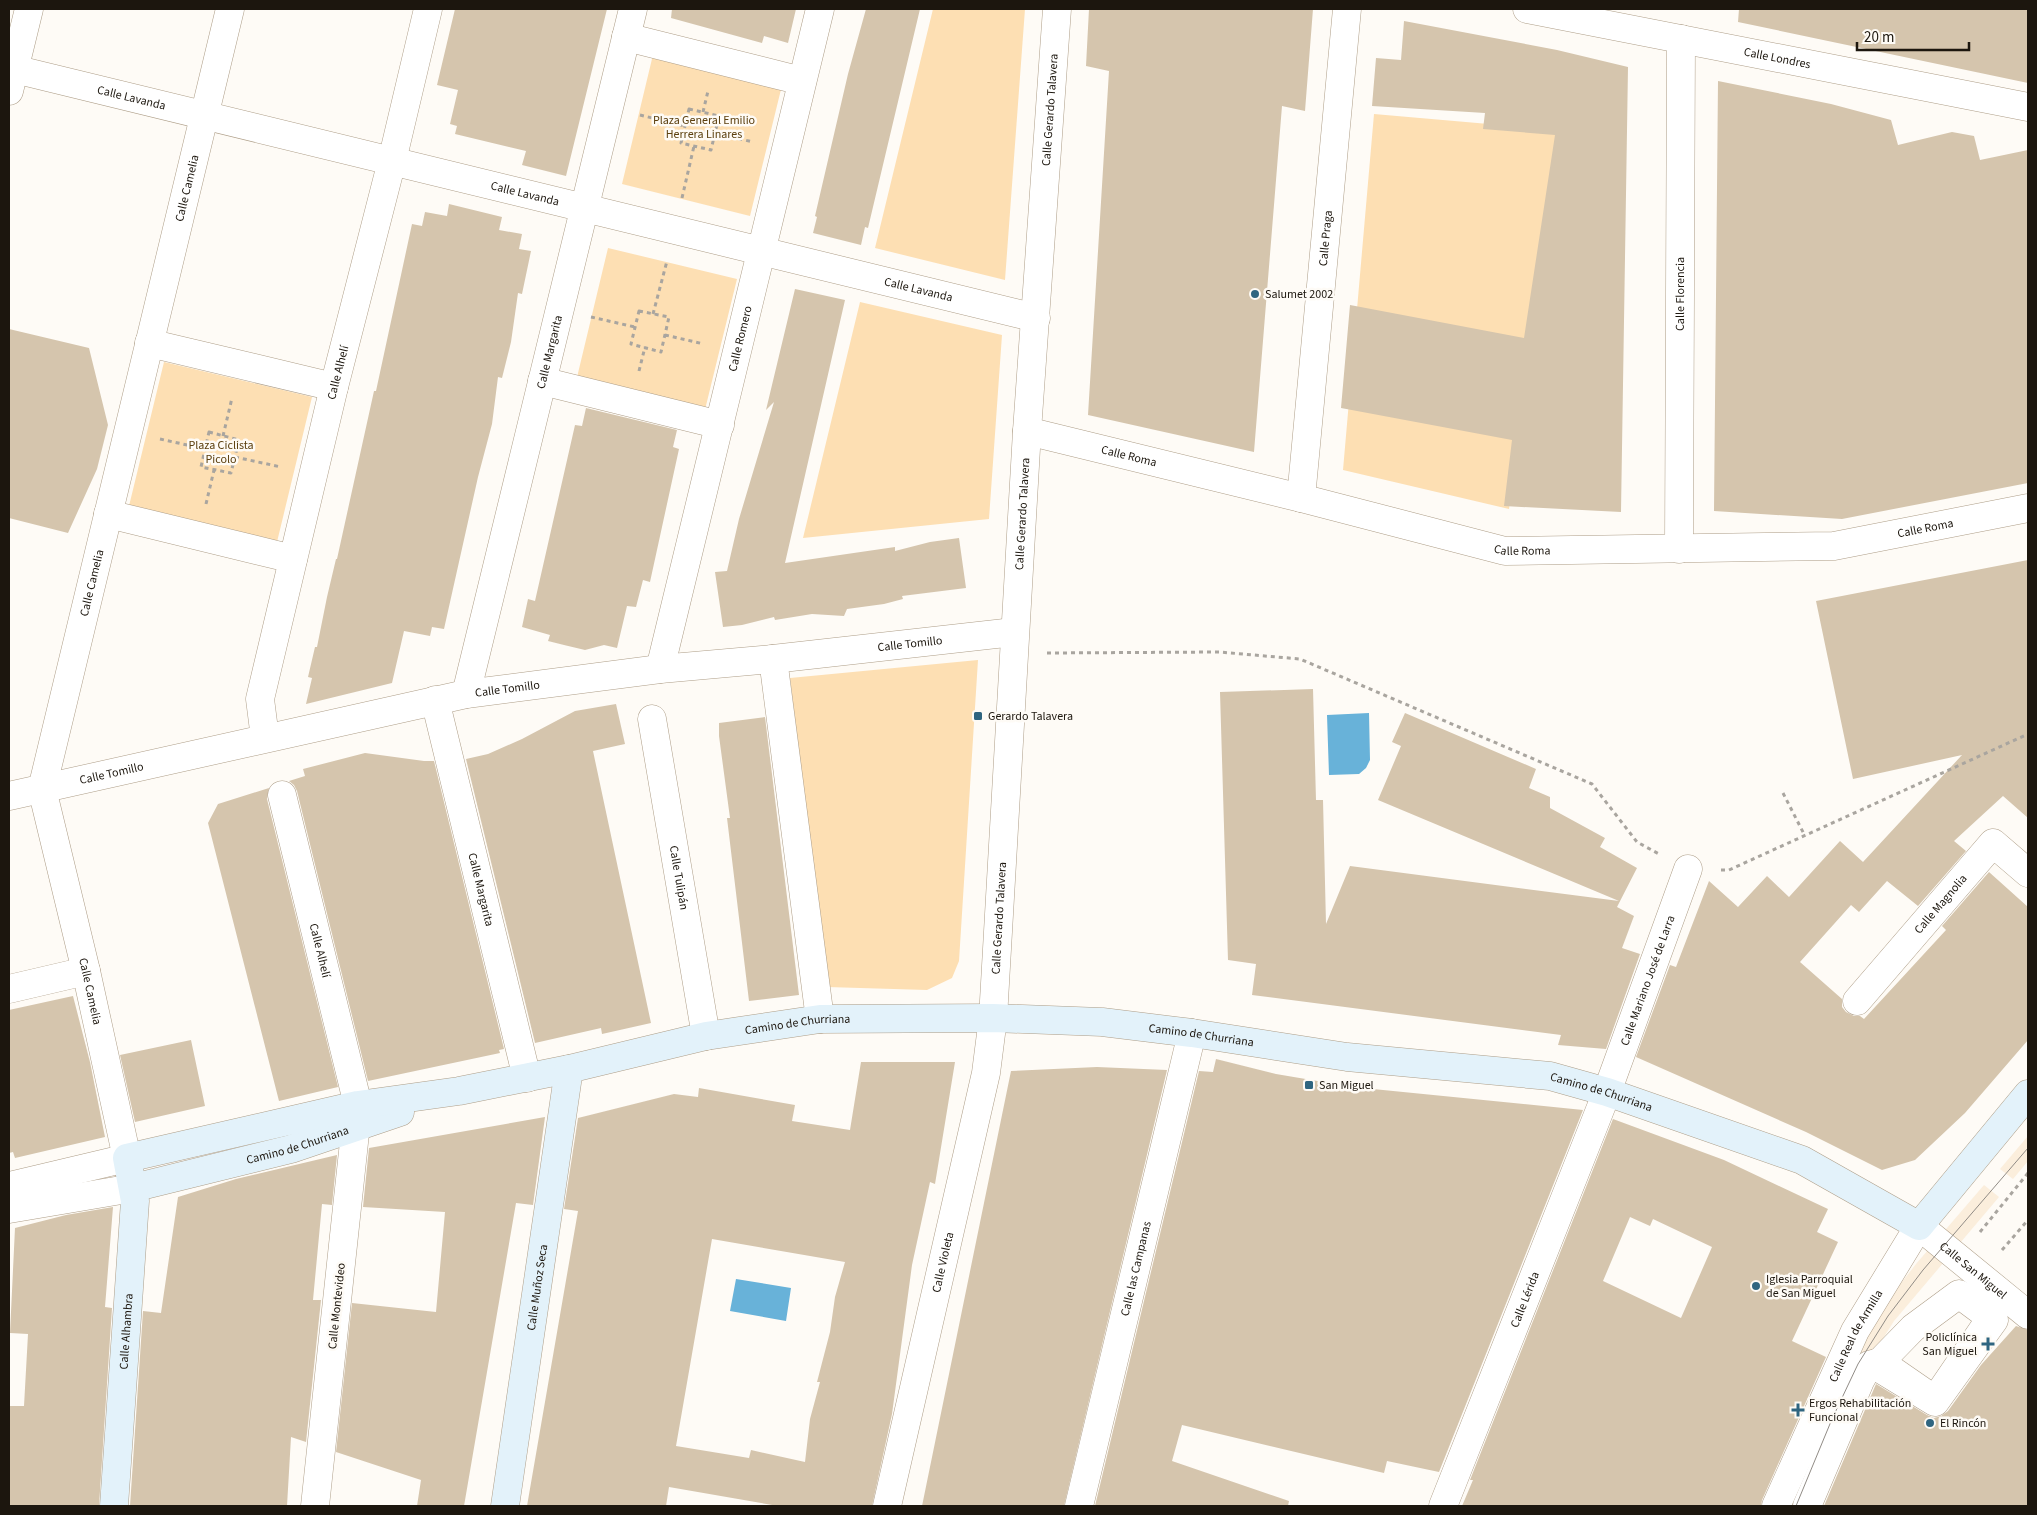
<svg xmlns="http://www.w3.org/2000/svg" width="2037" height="1515" font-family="'Source Sans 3',sans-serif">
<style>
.built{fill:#fbeedc}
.green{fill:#fddfb3}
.water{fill:#68b2d9}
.building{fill:#d5c5ad;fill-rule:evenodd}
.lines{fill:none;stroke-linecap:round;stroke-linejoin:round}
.pedestrian-casing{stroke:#ae9e88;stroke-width:29}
.minor-casing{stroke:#ae9e88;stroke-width:29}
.tertiary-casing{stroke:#ae9e88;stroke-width:29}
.secondary-casing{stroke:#ae9e88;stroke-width:29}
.path{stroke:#a9a59f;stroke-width:3;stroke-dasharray:4 4;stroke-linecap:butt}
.pedestrian{stroke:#fff;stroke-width:28}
.minor{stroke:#fff;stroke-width:28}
.tertiary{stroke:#fff;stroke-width:28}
.secondary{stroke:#e3f2fa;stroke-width:28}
.tram{stroke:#918c86;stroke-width:1}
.poi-dot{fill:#2f6580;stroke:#fefbf6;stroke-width:2}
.labels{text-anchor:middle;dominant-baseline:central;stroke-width:5;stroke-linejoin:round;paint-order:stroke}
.street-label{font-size:12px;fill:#1c160e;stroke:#fefbf6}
.park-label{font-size:12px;fill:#5c400f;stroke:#fefbf6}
.poi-label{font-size:12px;fill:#1c160e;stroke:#fefbf6;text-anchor:start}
</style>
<rect width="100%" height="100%" fill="#fefbf6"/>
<path class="built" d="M2028 1136V1161L2013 1179 2000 1169Z
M1984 1185 1999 1197 1894 1321 1865 1367 1805 1506H1788L1822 1423 1880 1310 1916 1264Z"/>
<path class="green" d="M933 9H1025L1005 280 875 248Z
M657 38 786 69 750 216 622 184Z
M1374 114 1558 130 1509 509 1343 470Z
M608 248 737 279 701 426 573 394Z
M860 302 1002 335 989 519 803 538Z
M164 362 312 397 277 542 129 506Z
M978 660 959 961 952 978 927 990 827 987 790 678Z"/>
<path class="water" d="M1369 713 1370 760 1366 768 1359 774 1329 775 1327 715Z
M736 1279 791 1288 786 1321 730 1311Z"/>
<path class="building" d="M455 9H607L566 176 522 165 526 151 455 134 457 126 450 124 458 90 437 85Z
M672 9H796L788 43 764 36 762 43 671 18Z
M866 9H920L868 228 865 227 861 245 813 233 817 217 815 216 848 74Z
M1089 9H1313L1305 111 1282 106 1254 452 1088 415 1109 71 1086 66Z
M1739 9H2028V83L1738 22Z
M1404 21 1557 50 1628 67 1621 512 1504 506 1512 440 1341 408 1350 305 1524 338 1555 135 1483 129 1485 113 1372 106 1376 58 1401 60Z
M1718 81 1831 104 1891 120 1898 145 1952 132 1974 136 1980 160 2028 150V483L1842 519 1714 511Z
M449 204 502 217 499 230 522 234 519 249 531 251 522 294 518 293 511 342 502 378 498 377 492 424 478 477 444 629 432 627 430 636 404 631 392 683 306 704 312 678 308 677 315 647H317L327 597 336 559H337L374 391H376L412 224 422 226 425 212 447 216Z
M795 289 845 300 785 563 895 547V551L930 542 959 538 966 588 902 596 903 599 884 604 847 609 844 616 812 614 775 620 774 617 742 625 723 627 715 572 727 571 739 519 774 402 766 410Z
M9 329 89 348 108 425 97 469 68 533 9 518Z
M586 408 677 430 673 447 679 449 650 582 643 580 636 607 627 606 617 648 604 645 585 650 564 645 548 641 550 635 522 627 528 599 535 601 575 425 582 426Z
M2028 560V818L2003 796 1954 841 1966 851 1918 906 1887 881 1859 912 1851 905 1800 962 1842 999V1007L1846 1012 1854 1016H1860L1864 1019 1946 930 1942 926 1989 872 2028 907V1040L1965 1113 1915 1160 1882 1170 1806 1132 1636 1057 1670 965 1676 967 1709 881 1738 907 1767 876 1789 897 1840 841 1863 862 1962 755 1853 779 1816 601Z
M1313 689 1316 800H1323L1326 924 1350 866 1619 901 1378 800 1401 746 1392 742 1405 713 1536 769 1529 788 1550 797V808L1605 838 1600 847 1637 868 1617 907 1634 916 1622 948 1640 954 1606 1049 1558 1045 1561 1035 1252 995 1256 964 1228 960 1220 692Z
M616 704 625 744 593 751 651 1023 602 1034 601 1028 535 1043 466 759 488 754 522 739 575 711Z
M765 717 799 995 749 1001 727 818H730L719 736V723Z
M365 753 424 761H434L504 1049 499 1050 500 1053 368 1081 297 791 294 785 289 781 305 776 303 769Z
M269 788 267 799 338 1087 279 1101 208 823 218 804Z
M73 996 90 1062 105 1137 15 1158 13 1152 9 1153V1010Z
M191 1040 205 1106 135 1122 120 1055Z
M1216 1059 1276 1074 1353 1087 1583 1110 1439 1472 1387 1461 1384 1473 1182 1425 1172 1461 1289 1501 1288 1506H1095L1199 1071 1213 1072Z
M861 1062H955L935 1184 930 1182 912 1265 892 1414 872 1506H778L669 1487 666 1506H527L578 1211 564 1209 578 1118 674 1094 698 1097 699 1088 795 1105 792 1121 850 1130ZM712 1239 845 1262 835 1297 830 1332 817 1382H820L810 1419 805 1462 751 1450 749 1458 676 1446Z
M1097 1067 1167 1070 1064 1506H922L1011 1071Z
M545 1117 533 1205 516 1203 464 1506H417L421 1480 336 1452 352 1303 436 1312 445 1212 363 1207 369 1148Z
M1613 1119 1724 1160 1828 1209 1817 1232 1838 1242 1792 1341 1826 1357 1762 1500 1761 1506H1462L1473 1480H1470ZM1630 1217 1650 1226 1653 1219 1712 1247 1681 1318 1603 1281Z
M337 1155 332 1205 322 1204 313 1300H321L306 1442 291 1437 287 1506H130L143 1311 161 1313 178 1197 236 1179Z
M113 1207 105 1307 112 1308 99 1506H9V1406H24L28 1334 10 1333 15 1228 66 1215Z
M2016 1326 2028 1330V1506H1824L1876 1384 1927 1415 1934 1418 1941 1416 1948 1411 1981 1365Z"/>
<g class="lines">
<g class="pedestrian-casing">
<g id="pedestrian">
<path d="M626 37 802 81"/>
<path d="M149 343 334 387"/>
<path d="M542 381 720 425"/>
<path d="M108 514 293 559"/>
<path d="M773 659 820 1019"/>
<path id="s1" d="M660 669 820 9"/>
<path id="s2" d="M265 738 260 699 334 387 392 161 428 9"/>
<path id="s3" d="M42 789 230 9"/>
<path d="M1959 1294 1994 1320 1935 1402 1876 1366 1913 1328Z"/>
<path id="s4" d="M1776 1506 1855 1331 1919 1226"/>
<path d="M1807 1506 1860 1381 1869 1365 1880 1362 1935 1400 1991 1318 1992 1313"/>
</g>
</g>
<g class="minor-casing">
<g id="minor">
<path id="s5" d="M1527 9 2028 107"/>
<path id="s6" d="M14 69 1036 318"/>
<path d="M9 91 29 9"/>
<path id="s7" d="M1027 431 1301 498 1505 551 1834 546 2028 508"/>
<path id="s8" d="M1301 498 1347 9"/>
<path id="s9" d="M1679 549 1681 39"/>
<path id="s10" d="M466 694 633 9"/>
<path id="s11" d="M435 700 527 1078"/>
<path id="s12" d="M652 719 706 1036"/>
<path id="s13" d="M42 789 86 971 127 1158"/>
<path id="s14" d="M282 795 358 1105 315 1506"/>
<path d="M9 989 86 971"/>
<path id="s15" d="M1857 1001 1993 843 2028 873"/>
<path id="s16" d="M887 1506 986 1073 993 1018"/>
<path id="s17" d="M1079 1506 1192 1033"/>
<path id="s18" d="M1443 1506 1607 1092 1688 869"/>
</g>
</g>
<g class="tertiary-casing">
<g id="tertiary">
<path id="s19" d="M9 796 466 694 660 669 773 659 1014 632"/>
<path id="s20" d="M993 1018 1027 431 1057 9"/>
<path d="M9 1186 127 1158"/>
<path d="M9 1209 133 1188"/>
<path id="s21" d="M1919 1226 2028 1315"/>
</g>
</g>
<g class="secondary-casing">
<g id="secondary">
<path id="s22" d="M133 1188 291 1149 400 1112"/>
<path id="s23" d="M114 1506 135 1201 127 1158 358 1105 459 1091 569 1069 706 1036 820 1019 993 1018 1102 1022 1192 1033 1347 1057 1550 1076 1607 1092 1802 1160 1919 1226 2028 1094"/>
<path id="s24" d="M505 1506 569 1069"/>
</g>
</g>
<path class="path" d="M689 109 719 116 711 150 681 143Z
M703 112 708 91
M640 115 685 126
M715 133 753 142
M682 198 694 146
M639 311 669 317 661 352 631 344Z
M653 314 667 261
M591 317 635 327
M665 335 704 344
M639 371 645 347
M209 432 239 440 231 473 201 467Z
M223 436 232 398
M160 439 205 449
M235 457 281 467
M206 504 214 470
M1047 653 1219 652 1300 659 1592 784 1637 842 1659 854
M1783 793 1805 836
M1721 870H1729L2028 734
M1980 1232 2028 1173
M2002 1250 2028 1220"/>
<use href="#pedestrian" class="pedestrian"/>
<use href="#minor" class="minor"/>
<use href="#tertiary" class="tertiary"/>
<use href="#secondary" class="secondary"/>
<path class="tram" d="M1796 1506 1832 1419 1858 1364 1888 1316 1923 1270 2028 1148"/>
</g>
<g class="poi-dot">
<circle cx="1255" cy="294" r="5"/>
<rect x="973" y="711" width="10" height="10" rx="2.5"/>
<rect x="1304" y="1080" width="10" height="10" rx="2.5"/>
<circle cx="1756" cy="1286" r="5"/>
<path d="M1985.5 1336.5h5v5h5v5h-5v5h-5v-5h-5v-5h5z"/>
<path d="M1795.5 1402.5h5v5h5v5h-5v5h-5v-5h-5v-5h5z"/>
<circle cx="1930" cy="1423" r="5"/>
</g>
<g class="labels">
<g class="street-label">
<text stroke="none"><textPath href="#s5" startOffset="255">Calle Londres</textPath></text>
<text stroke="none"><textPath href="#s6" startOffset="121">Calle Lavanda</textPath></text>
<text stroke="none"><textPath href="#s20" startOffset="910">Calle Gerardo Talavera</textPath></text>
<text stroke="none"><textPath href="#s3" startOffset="618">Calle Camelia</textPath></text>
<text stroke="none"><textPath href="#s6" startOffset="526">Calle Lavanda</textPath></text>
<text stroke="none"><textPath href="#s8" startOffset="261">Calle Praga</textPath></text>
<text stroke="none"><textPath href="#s6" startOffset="931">Calle Lavanda</textPath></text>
<text stroke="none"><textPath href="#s9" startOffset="255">Calle Florencia</textPath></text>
<text stroke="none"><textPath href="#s1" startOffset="340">Calle Romero</textPath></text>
<text stroke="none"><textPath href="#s10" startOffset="352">Calle Margarita</textPath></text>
<text stroke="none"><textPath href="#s2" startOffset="375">Calle Alhelí</textPath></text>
<text stroke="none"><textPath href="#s7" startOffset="105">Calle Roma</textPath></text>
<text stroke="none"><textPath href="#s20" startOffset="505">Calle Gerardo Talavera</textPath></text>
<text stroke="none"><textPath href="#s7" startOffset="915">Calle Roma</textPath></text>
<text stroke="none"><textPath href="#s7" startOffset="510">Calle Roma</textPath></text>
<text stroke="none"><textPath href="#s3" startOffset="212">Calle Camelia</textPath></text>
<text stroke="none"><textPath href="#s19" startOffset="915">Calle Tomillo</textPath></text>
<text stroke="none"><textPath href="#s19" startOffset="510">Calle Tomillo</textPath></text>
<text stroke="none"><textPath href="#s19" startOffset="105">Calle Tomillo</textPath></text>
<text stroke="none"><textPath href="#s12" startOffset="161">Calle Tulipán</textPath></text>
<text stroke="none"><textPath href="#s11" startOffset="195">Calle Margarita</textPath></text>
<text stroke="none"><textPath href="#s15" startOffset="128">Calle Magnolia</textPath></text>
<text stroke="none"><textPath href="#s20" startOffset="100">Calle Gerardo Talavera</textPath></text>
<text stroke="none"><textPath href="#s14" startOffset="160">Calle Alhelí</textPath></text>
<text stroke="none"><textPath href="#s18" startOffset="564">Calle Mariano José de Larra</textPath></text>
<text stroke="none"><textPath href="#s13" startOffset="208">Calle Camelia</textPath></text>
<text stroke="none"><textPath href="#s23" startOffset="1034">Camino de Churriana</textPath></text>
<text stroke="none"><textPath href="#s23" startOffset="1439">Camino de Churriana</textPath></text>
<text stroke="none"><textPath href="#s23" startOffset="1844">Camino de Churriana</textPath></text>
<text stroke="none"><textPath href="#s22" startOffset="170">Camino de Churriana</textPath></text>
<text stroke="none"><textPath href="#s16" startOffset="250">Calle Violeta</textPath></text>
<text stroke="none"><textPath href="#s17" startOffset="244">Calle las Campanas</textPath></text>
<text stroke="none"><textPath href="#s21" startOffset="70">Calle San Miguel</textPath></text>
<text stroke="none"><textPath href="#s24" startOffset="221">Calle Muñoz Seca</textPath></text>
<text stroke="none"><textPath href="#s18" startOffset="222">Calle Lérida</textPath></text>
<text transform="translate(337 1306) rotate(-84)">Calle Montevideo</text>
<text stroke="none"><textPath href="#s23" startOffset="175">Calle Alhambra</textPath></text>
<text stroke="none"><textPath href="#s4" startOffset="188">Calle Real de Armilla</textPath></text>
</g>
<g class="park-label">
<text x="704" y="120">Plaza General Emilio<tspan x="704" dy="14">Herrera Linares</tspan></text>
<text x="221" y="445">Plaza Ciclista<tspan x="221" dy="14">Picolo</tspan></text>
</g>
<g class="poi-label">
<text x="1265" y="294">Salumet 2002</text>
<text x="988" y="716">Gerardo Talavera</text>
<text x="1319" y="1085">San Miguel</text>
<text x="1766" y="1279">Iglesia Parroquial<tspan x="1766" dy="14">de San Miguel</tspan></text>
<text x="1977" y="1337" text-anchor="end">Policlínica<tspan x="1977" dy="14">San Miguel</tspan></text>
<text x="1809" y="1403">Ergos Rehabilitación<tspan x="1809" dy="14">Funcional</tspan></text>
<text x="1940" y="1423">El Rincón</text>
</g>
</g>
<rect width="2037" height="1515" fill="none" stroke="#1c160e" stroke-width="20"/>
<path d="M1857 42v8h112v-8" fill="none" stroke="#1c160e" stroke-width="2.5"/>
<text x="1864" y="42" font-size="15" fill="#1c160e" stroke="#fefbf6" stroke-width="4" paint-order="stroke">20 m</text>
</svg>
